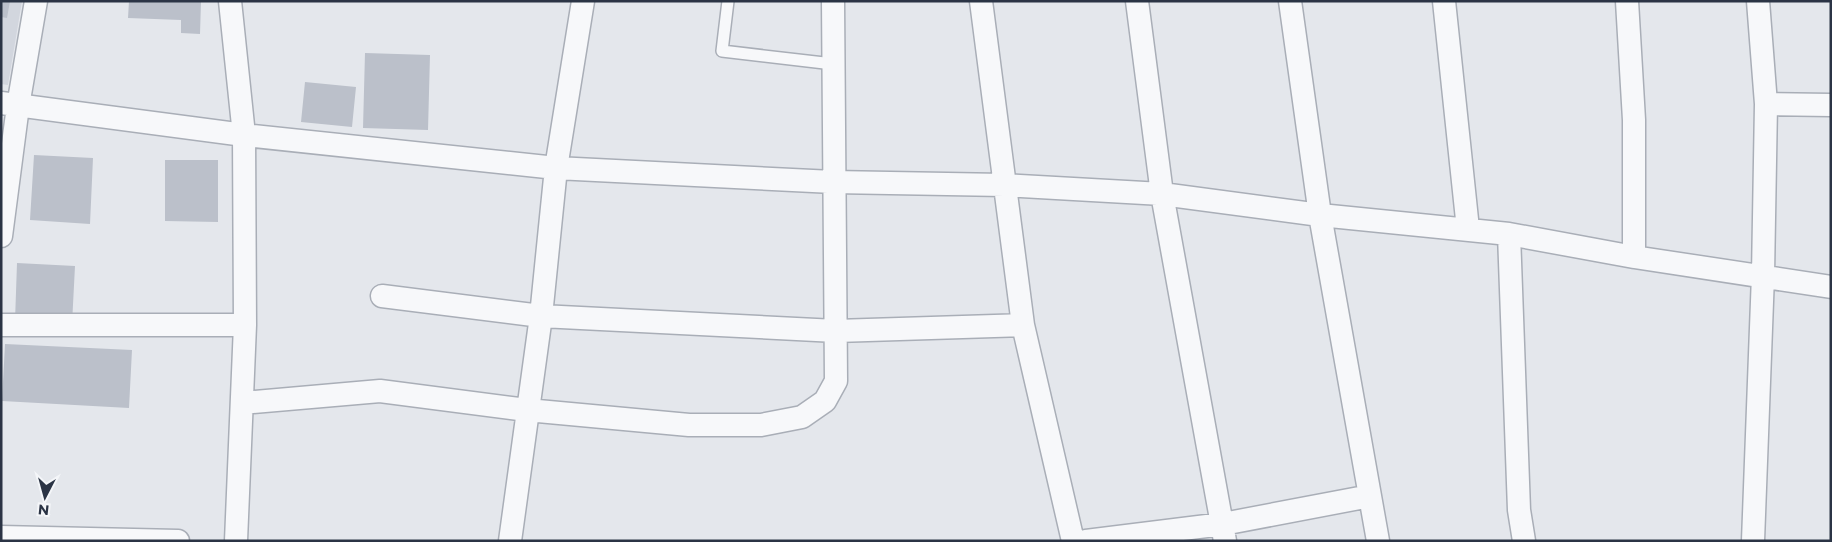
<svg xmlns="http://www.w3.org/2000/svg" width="1832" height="542" font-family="Montserrat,sans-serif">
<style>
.built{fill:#d2d6de}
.building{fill:#bbc0ca}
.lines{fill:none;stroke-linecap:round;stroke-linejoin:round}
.lane-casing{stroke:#a9aeb7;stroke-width:14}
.street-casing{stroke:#a9aeb7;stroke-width:25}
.lane{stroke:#f7f8fa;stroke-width:11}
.street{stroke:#f7f8fa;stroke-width:22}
</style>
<rect width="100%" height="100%" fill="#e4e7ec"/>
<path class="built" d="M1 1H22L8 85 1 84Z"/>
<path class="building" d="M1 1H10L7 18 1 17Z
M129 1H201L200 34 181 33V20L128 18Z
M365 53 430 55 428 130 363 128Z
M305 82 356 87 352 127 301 122Z
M34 155 93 158 90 224 30 220Z
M165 160H218V222L165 221Z
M17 263 75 266 72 324 15 321Z
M5 344 132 350 129 408 2 401Z"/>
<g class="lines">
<g class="lane-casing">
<path id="lane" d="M728 1 722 51 833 64"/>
</g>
<g class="street-casing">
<path id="street" d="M230 1 244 135 245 325 236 541
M981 1 1023 325 1073 541
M1137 1 1162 194 1225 541
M1290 1 1320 215 1378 541
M1444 1 1468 229
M1627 1 1634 120V257
M1 103 244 135 556 168 833 182 1004 185 1162 194 1320 215 1509 234 1634 257 1831 287
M1766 104 1831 105
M1509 234 1519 510 1524 541
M1 236 18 106 36 1
M382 296 541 316 836 331 1023 325
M1 325H245
M242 403 380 391 527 410 689 425H761L802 417 825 401 836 381 833 1
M1 537 178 541
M510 541 541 316 556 168 583 1
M1086 541 1223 524 1370 496
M1753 541 1763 275 1766 104 1758 1"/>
</g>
<use href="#lane" class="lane"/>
<use href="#street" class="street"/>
</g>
<rect width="1832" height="542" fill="none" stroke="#2b3445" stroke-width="5"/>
<g transform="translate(45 497) rotate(186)" stroke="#f4f6f9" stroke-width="4" paint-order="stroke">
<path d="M0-4L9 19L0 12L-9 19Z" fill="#2b3445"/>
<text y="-8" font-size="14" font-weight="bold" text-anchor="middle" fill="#2b3445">N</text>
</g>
</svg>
